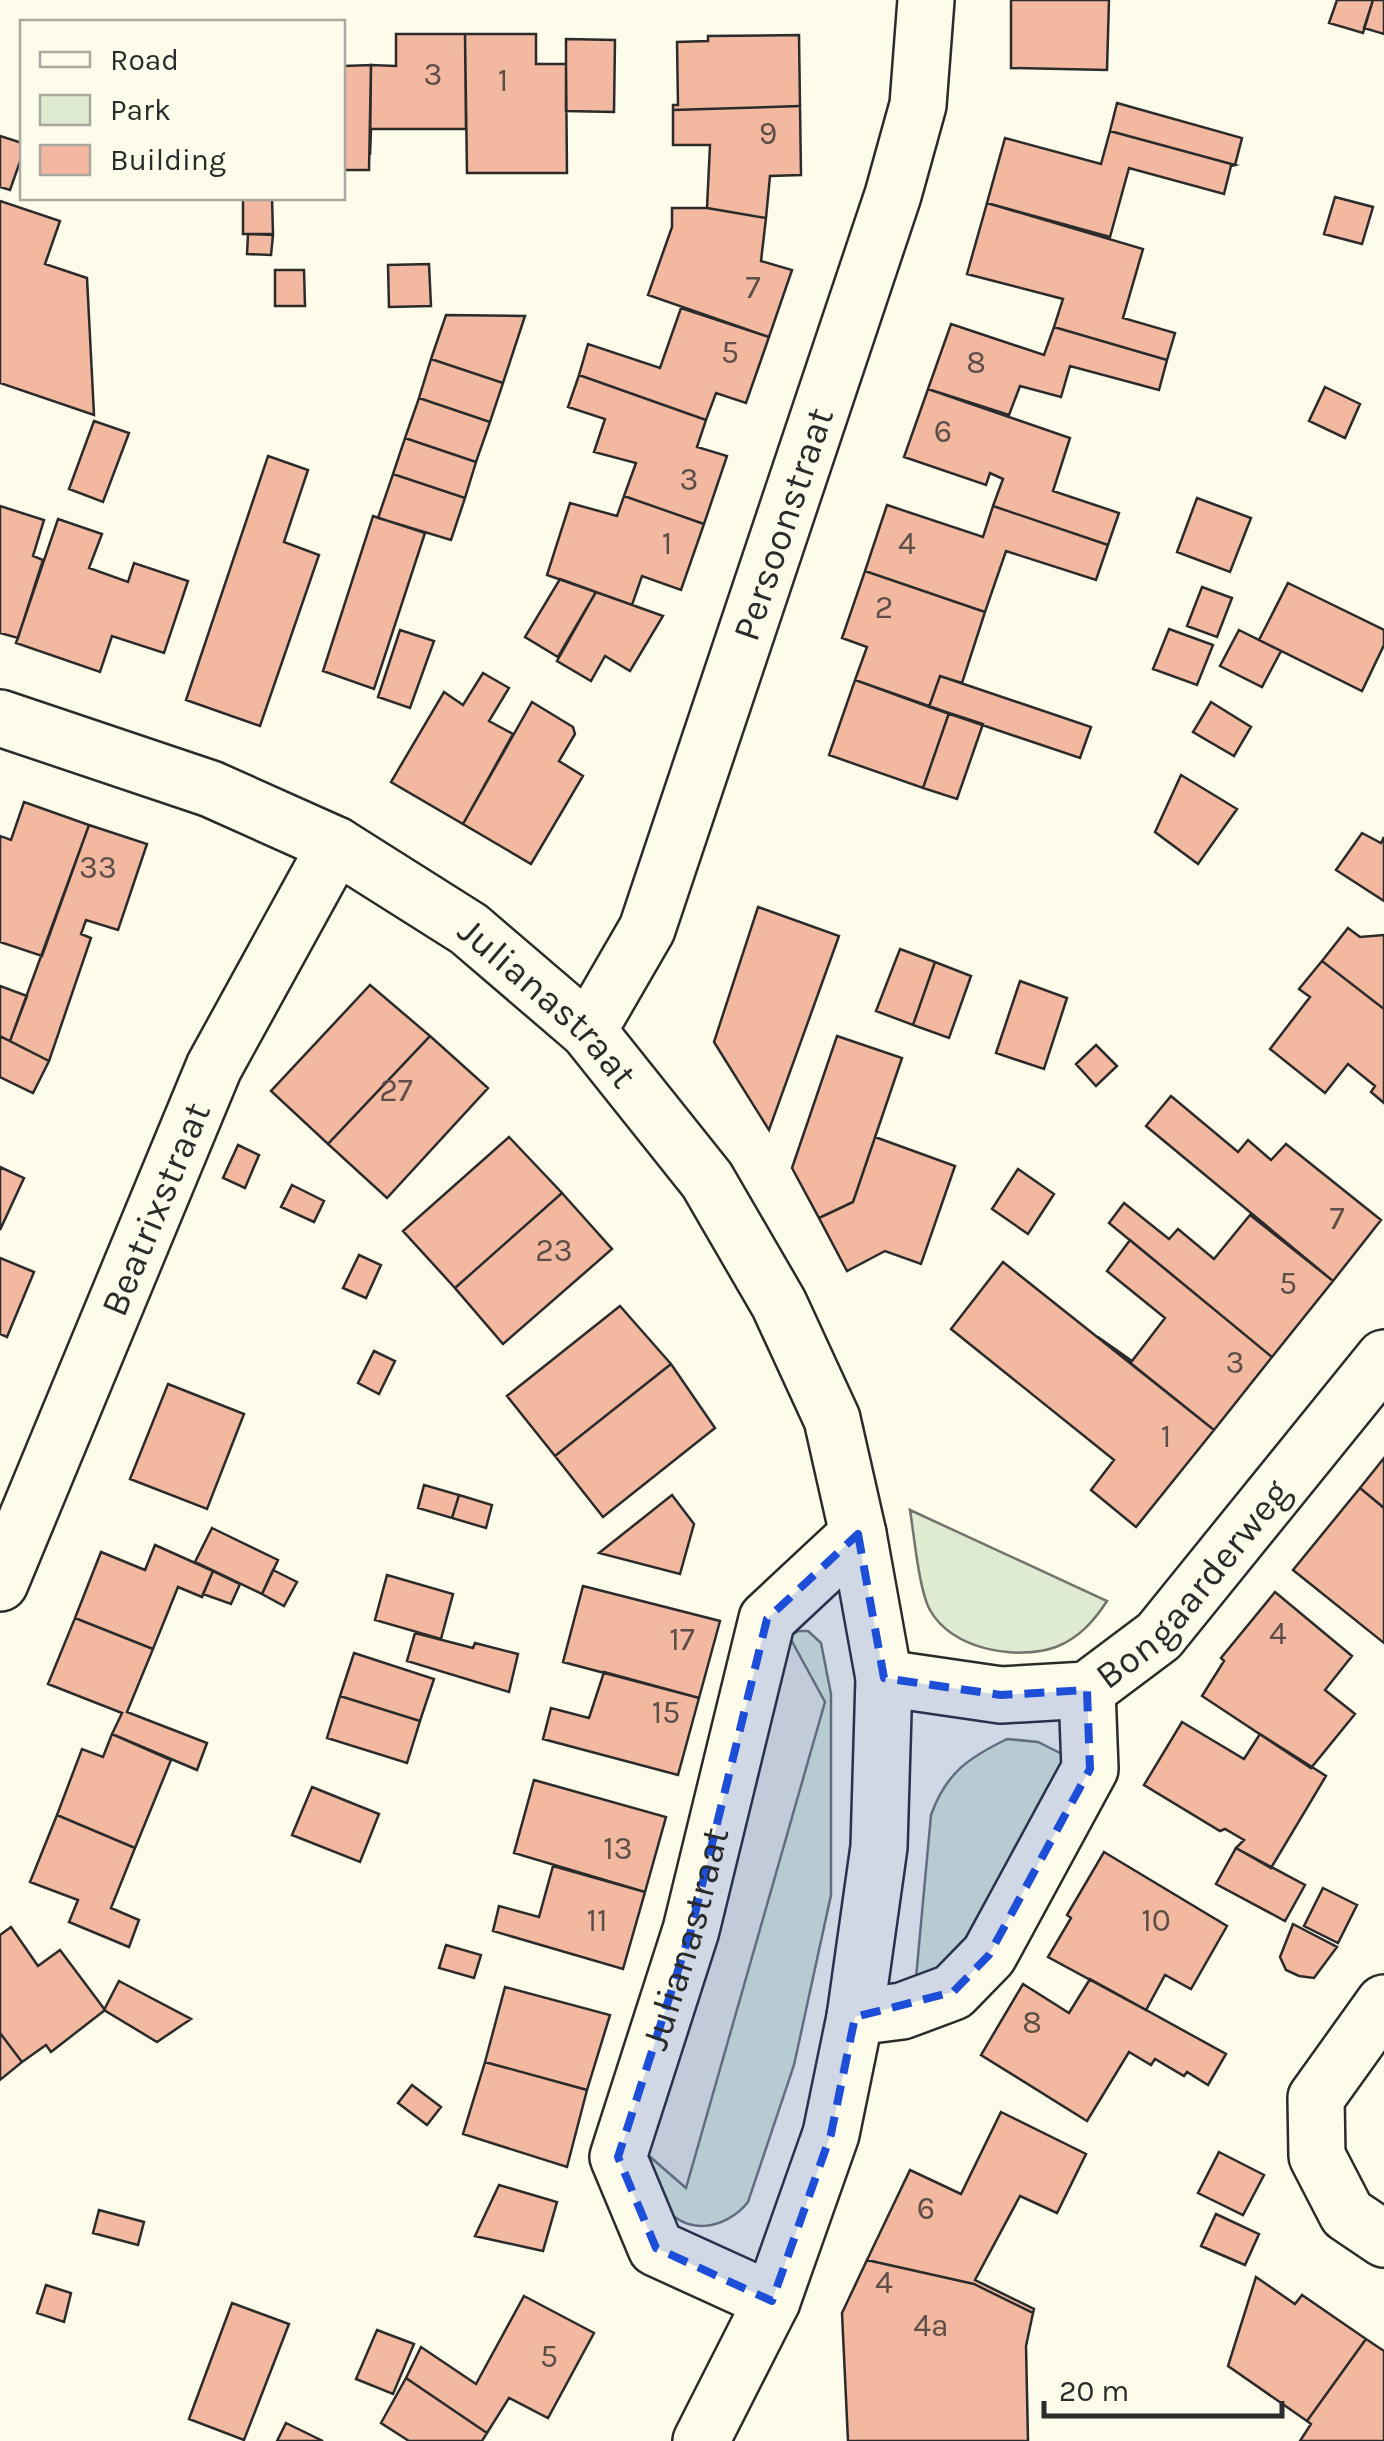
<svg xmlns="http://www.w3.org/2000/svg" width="1384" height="2441" font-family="Karla,sans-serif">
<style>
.green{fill:#deebd1;stroke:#74746e;stroke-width:2.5}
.parking{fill:#eceadb;stroke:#74746e;stroke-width:2.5}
.building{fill:#f2b8a0;stroke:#2b2b2b;stroke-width:2.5}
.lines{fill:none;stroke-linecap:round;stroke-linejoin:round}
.street-casing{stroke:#2b2b2b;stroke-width:60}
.secondary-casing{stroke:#2b2b2b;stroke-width:60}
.street{stroke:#fdfbea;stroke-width:55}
.secondary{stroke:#fdfbea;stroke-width:55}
.marked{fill:#1d4ed8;fill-opacity:0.2;stroke:#1d4ed8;stroke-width:8;stroke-dasharray:20 12;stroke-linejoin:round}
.labels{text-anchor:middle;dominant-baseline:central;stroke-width:8;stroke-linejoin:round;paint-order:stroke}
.number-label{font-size:32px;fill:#5d4e48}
.street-label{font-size:38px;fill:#2b2b2b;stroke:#fdfbea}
</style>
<rect width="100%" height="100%" fill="#fdfbea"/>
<path class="green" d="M910 1510 1107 1601C1094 1621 1079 1638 1056 1647 1016 1661 951 1649 930 1610 919 1591 914 1534 910 1510Z
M799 1631H808L821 1643 831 1694V1895L794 2065 748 2202C726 2230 681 2238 662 2201 655 2187 651 2169 647 2154L685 2187 789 1636Z
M1007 1739 1038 1742 1064 1755V1778L953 1966 916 1978 931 1815C946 1773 968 1758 1007 1739Z"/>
<path class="parking" d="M789 1636 825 1702 686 2188 647 2154Z"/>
<path class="building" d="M1011 0H1109L1107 70 1011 68Z
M1337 0H1373L1363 33 1329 23Z
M1373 0H1384V34L1364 28Z
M342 34 344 66 371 65 369 170H342Z
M396 34H465L466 129H371L370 155 371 65 396 66Z
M465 34H536V64H566L567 173H467Z
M799 35 800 106 673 110V105H678L677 42 708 41V36Z
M566 39 615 40 614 112 566 111Z
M1117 103 1242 138 1235 165 1110 131Z
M800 106 801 175 770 176 766 218 707 208 710 145H673V110Z
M1110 131 1235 165 1231 166 1224 194 1129 168 1110 237 987 203 1005 138 1101 164Z
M0 136 22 143V156L10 190 0 187Z
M1335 197 1373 207 1362 244 1324 234Z
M243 198H272L273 234H243Z
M0 201 60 221 45 264 87 278 94 415 0 383Z
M987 203 1143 249 1123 318 1175 333 1167 360 1054 327 1063 299 967 274Z
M672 208H707L766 218 761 261 792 270 769 337 648 295 672 227Z
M248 234 273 235 271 255 247 254Z
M429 264 431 306 389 307 388 265Z
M275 270H304L305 306H275Z
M681 308 769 337 746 403 716 393 706 420 579 375 588 344 660 368Z
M446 315 525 316 503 383 431 359Z
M951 324 1044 355 1054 327 1167 360 1159 390 1070 366 1061 397 1020 386 1009 415 928 389Z
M431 359 503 383 490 422 419 398Z
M579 375 706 420 697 447 727 456 704 524 624 496 636 463 594 452 605 419 568 407Z
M1325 387 1360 404 1345 438 1309 421Z
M928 389 1070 438 1053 491 1119 513 1108 545 993 506 1003 479 990 473 986 485 904 457Z
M419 398 490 422 476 462 405 438Z
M94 421 129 433 103 502 69 489Z
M405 438 476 462 465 498 393 474Z
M268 456 308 470 284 542 319 555 260 726 186 700Z
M393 474 465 498 451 540 378 518Z
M624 496 704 524 681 590 642 576 632 605 547 575 570 503 617 516Z
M1197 498 1251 518 1230 572 1177 552Z
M887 505 983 537 993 506 1108 545 1096 580 1006 551 985 612 865 571Z
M0 506 44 520 33 556 43 560 18 638 0 633Z
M373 516 425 533 374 689 323 671Z
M58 519 102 534 89 568 128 582 134 563 188 581 164 653 112 636 100 672 16 643Z
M865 571 985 612 962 683 940 676 929 707 855 680 867 647 842 638Z
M560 579 596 592 558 657 525 637Z
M1288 583 1384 630V645L1362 691 1259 640Z
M1202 587 1232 598 1217 637 1187 626Z
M596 592 663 616 630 671 605 656 591 681 557 661Z
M1169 629 1213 645 1197 685 1153 669Z
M400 630 434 641 410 708 378 697Z
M1239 630 1281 651 1262 687 1220 666Z
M483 673 509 688 489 721 513 734 463 824 391 782 444 692 463 705Z
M940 676 1091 727 1080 758 929 707Z
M855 680 949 713 923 788 829 755Z
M532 702 573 727 575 734 559 761 583 776 531 864 463 824Z
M1211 702 1251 727 1234 756 1193 732Z
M949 713 983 724 957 799 923 788Z
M1181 775 1237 809 1198 864 1155 832Z
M24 802 89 825 42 956 0 942V836L11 840Z
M89 825 147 844 118 930 86 920 81 934 91 938 49 1061 10 1041Z
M1362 833 1381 843 1384 837V901L1336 870Z
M758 907 839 936 769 1130 714 1042Z
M1348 928 1360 937 1384 935V1009L1322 961Z
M900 949 935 962 913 1025 876 1011Z
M1322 961 1384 1009V1103L1371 1092 1375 1086 1348 1064 1325 1093 1270 1049 1310 997 1299 989Z
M935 962 971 976 949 1038 913 1025Z
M1020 981 1067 998 1044 1069 996 1053Z
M370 985 430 1036 328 1144 271 1091Z
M0 986 27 996 10 1041 0 1036Z
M0 1036 49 1061 33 1093 0 1077Z
M430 1036 488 1088 387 1198 328 1144Z
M837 1036 902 1058 853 1202 819 1218 792 1168Z
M1096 1045 1117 1066 1096 1086 1076 1064Z
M1171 1096 1238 1152 1248 1140 1271 1160 1286 1144 1381 1220 1333 1281 1146 1126Z
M509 1137 562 1193 455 1288 403 1231Z
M875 1137 955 1166 921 1264 885 1251 847 1271 819 1218 853 1202Z
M238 1145 259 1155 245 1188 223 1178Z
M0 1167 24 1178 0 1230Z
M1018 1169 1054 1194 1028 1234 992 1209Z
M292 1185 324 1201 314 1222 281 1207Z
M562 1193 612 1249 503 1344 455 1288Z
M1124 1203 1169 1239 1178 1229 1214 1259 1250 1215 1333 1281 1272 1357 1109 1223Z
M1130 1240 1272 1357 1214 1430 1098 1337 1132 1361 1165 1318 1107 1271Z
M359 1255 381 1265 366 1298 343 1288Z
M0 1258 34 1272 7 1337 0 1334Z
M1003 1262 1214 1430 1136 1527 1091 1490 1114 1460 951 1329Z
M620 1306 671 1364 555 1456 507 1396Z
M374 1351 395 1361 379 1394 358 1383Z
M671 1364 715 1428 603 1517 555 1456Z
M168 1384 244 1414 207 1509 130 1479Z
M1384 1458V1508L1360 1488Z
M424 1485 459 1495 452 1518 418 1508Z
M1360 1488 1384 1508V1643L1293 1570Z
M459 1495 492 1505 486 1528 452 1518Z
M672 1495 694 1524 680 1574 599 1553Z
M212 1528 278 1560 262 1594 195 1562Z
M155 1545 213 1571 202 1597 178 1587 153 1649 75 1618 101 1552 145 1570Z
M273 1570 297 1582 284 1606 262 1594Z
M213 1571 240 1584 231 1604 203 1594Z
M387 1575 453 1594 441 1639 375 1620Z
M583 1586 720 1621 699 1698 563 1662Z
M1275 1592 1352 1656 1325 1690 1355 1714 1311 1768 1202 1696 1224 1661 1221 1658Z
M75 1618 153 1649 127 1712 207 1743 197 1770 112 1734 122 1713 48 1684Z
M415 1633 473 1648 475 1643 518 1654 509 1692 407 1661Z
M354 1653 434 1679 420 1721 340 1696Z
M604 1672 699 1698 678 1775 543 1739 551 1708 589 1718Z
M340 1696 420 1721 407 1763 327 1738Z
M1182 1722 1244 1759 1260 1734 1326 1776 1271 1868 1236 1848 1244 1840 1225 1829 1220 1831 1144 1785Z
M112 1734 171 1760 135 1848 57 1815 82 1749 103 1757Z
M534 1780 666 1817 645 1892 514 1853Z
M312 1787 379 1814 360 1862 292 1835Z
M57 1815 135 1848 111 1908 139 1920 129 1947 69 1922 78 1900 30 1882Z
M1236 1848 1305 1885 1285 1921 1216 1884Z
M1104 1852 1227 1926 1191 1989 1165 1975 1146 2010 1048 1957 1071 1918 1067 1915Z
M553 1866 645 1892 623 1969 493 1931 499 1906 539 1917Z
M1323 1888 1357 1905 1338 1943 1304 1926Z
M1293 1924 1337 1947 1314 1978 1299 1976 1286 1970 1280 1957Z
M11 1927 38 1966 60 1950 105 2010 51 2052 46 2045 22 2062 0 2033V1935Z
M446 1945 481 1955 474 1978 439 1968Z
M1090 1979 1226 2054 1208 2085 1187 2072 1184 2076 1155 2059 1151 2065 1129 2052 1087 2121 981 2055 1023 1984 1069 2013Z
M119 1981 191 2019 157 2042 104 2010Z
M505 1987 610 2015 587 2090 485 2062Z
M0 2033 22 2062 0 2080Z
M485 2062 587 2090 567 2167 463 2134Z
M412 2085 441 2107 427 2125 398 2103Z
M1001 2112 1086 2154 1057 2213 1020 2196 975 2280 1034 2309 1033 2313 974 2284 867 2260 910 2170 961 2194Z
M1219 2152 1264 2175 1243 2215 1198 2193Z
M499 2185 557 2202 543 2251 475 2236Z
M99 2210 144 2222 138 2245 93 2233Z
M1216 2214 1259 2234 1245 2265 1201 2246Z
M867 2260 974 2284 1033 2313 1026 2346 1028 2441H848L842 2313Z
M1256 2277 1295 2304 1302 2295 1366 2339 1307 2421 1228 2366Z
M46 2285 71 2293 64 2322 37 2313Z
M524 2296 594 2333 548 2418 509 2398 487 2433 406 2378 421 2347 476 2384Z
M232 2303 289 2324 244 2440 189 2419Z
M377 2330 414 2344 393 2394 356 2379Z
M1366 2339 1384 2351V2441H1300L1311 2424 1307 2421Z
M406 2378 487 2433 482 2441H409L381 2423Z
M286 2423 323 2441H277Z"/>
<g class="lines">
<g class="street-casing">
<g id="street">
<path id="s1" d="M588 1031 647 929 893 195 918 105 926 0"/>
<path id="s2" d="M0 1583 214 1067 336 845"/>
<path id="s3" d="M884 1678 1001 1695 1087 1690 1159 1636 1384 1358"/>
<path d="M1384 2003 1316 2098 1317 2156 1347 2214 1384 2239"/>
<path d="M855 2017 902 2011 953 1992 989 1955 1090 1769 1087 1690"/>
<path id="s4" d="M772 2301 656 2248 618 2157 691 1930 767 1619 858 1534"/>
</g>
</g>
<g class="secondary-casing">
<g id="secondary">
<path id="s5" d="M0 718 211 789 336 845 469 929 588 1031 707 1180 779 1304 832 1419 858 1534 884 1678 879 1847 855 2017 831 2134 772 2301 701 2441"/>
</g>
</g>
<use href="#street" class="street"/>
<use href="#secondary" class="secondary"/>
</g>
<path class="marked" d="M858 1534 884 1678 1001 1695 1087 1690 1090 1769 989 1955 953 1992 855 2017 831 2134 772 2301 656 2248 618 2157 691 1930 767 1619Z"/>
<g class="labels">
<g class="number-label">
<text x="433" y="74">3</text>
<text x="503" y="80">1</text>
<text x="768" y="133">9</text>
<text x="753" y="287">7</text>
<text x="730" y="352">5</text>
<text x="976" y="362">8</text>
<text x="943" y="431">6</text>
<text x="689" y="479">3</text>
<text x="667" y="543">1</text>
<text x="907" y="543">4</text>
<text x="884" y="607">2</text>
<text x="98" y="867">33</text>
<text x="396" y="1090">27</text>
<text x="1337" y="1218">7</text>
<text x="554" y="1250">23</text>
<text x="1288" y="1283">5</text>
<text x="1235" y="1362">3</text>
<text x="1166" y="1436">1</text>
<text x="1278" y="1633">4</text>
<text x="682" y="1639">17</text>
<text x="666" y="1712">15</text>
<text x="618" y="1848">13</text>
<text x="597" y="1920">11</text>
<text x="1156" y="1920">10</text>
<text x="1032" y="2022">8</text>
<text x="926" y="2208">6</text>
<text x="884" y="2282">4</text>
<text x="931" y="2325">4a</text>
<text x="549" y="2356">5</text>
</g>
<g class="street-label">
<text stroke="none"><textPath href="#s1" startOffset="545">Persoonstraat</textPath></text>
<text stroke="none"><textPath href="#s5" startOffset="625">Julianastraat</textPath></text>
<text stroke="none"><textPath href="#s2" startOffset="405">Beatrixstraat</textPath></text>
<text stroke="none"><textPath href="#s3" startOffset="355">Bongaarderweg</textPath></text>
<text stroke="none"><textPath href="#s4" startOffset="455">Julianastraat</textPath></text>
</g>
</g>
<rect x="20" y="20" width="325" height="180" fill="#fdfbea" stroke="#a9a89e" stroke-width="2.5"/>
<rect x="40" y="52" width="50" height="15" fill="#fdfbea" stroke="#a9a89e" stroke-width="2.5"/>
<text x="110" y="70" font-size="30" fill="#2b2b2b">Road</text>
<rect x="40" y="95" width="50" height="30" fill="#deebd1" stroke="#a9a89e" stroke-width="2.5"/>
<text x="110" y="120" font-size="30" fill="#2b2b2b">Park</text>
<rect x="40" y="145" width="50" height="30" fill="#f2b8a0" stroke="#a9a89e" stroke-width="2.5"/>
<text x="110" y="170" font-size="30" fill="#2b2b2b">Building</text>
<path d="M1044 2401v15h238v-15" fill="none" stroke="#2b2b2b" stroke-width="5"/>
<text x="1059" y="2401" font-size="30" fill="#2b2b2b" stroke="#fdfbea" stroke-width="8" paint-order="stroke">20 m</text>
</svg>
